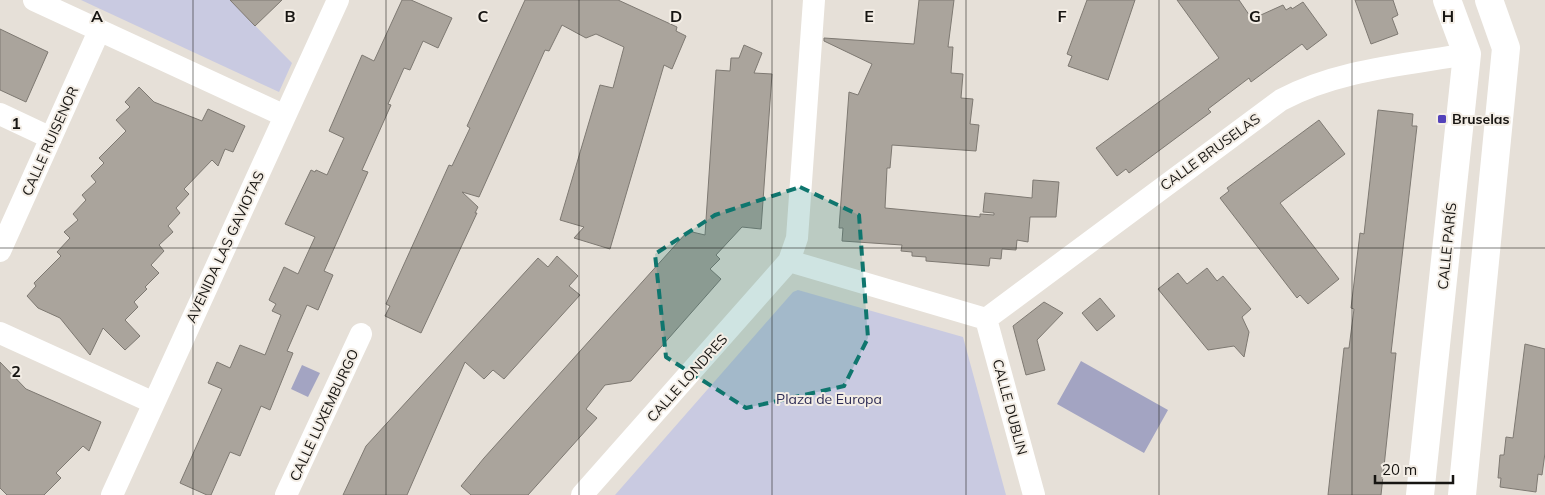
<svg xmlns="http://www.w3.org/2000/svg" width="1545" height="495" font-family="Mulish,sans-serif">
<style>
.green{fill:#c9cae1}
.water{fill:#a3a4c2}
.building{fill:#aaa49c;stroke:#7e7972}
.lines{fill:none;stroke-linecap:round;stroke-linejoin:round}
.street{stroke:#fff;stroke-width:22}
.secondary{stroke:#fff;stroke-width:28}
.marked{fill:#0f766e;fill-opacity:0.2;stroke:#0f766e;stroke-width:4;stroke-dasharray:10 6;stroke-linejoin:round}
.grid{fill:none;stroke:#171512;stroke-width:1;stroke-opacity:0.55}
.poi-dot{fill:#5342ba;stroke:#f3ede5;stroke-width:2}
.labels{text-anchor:middle;dominant-baseline:central;stroke-width:4;stroke-linejoin:round;paint-order:stroke}
.poi-label{font-size:14px;font-weight:bold;fill:#171512;stroke:#f3ede5;text-anchor:start}
.street-label{font-size:14px;fill:#171512;stroke:#f3ede5}
.park-label{font-size:14px;fill:#2d2c55;stroke:#f3ede5}
.grid-label{font-size:16px;text-anchor:middle;font-weight:bold;fill:#171512;stroke:#f3ede5;stroke-width:4;stroke-linejoin:round;paint-order:stroke}
</style>
<rect width="100%" height="100%" fill="#e6e0d8"/>
<path class="green" d="M81 0H230L292 63 279 92Z
M798 290 963 337 1006 495H615L793 292Z"/>
<path class="water" d="M1081 361 1168 410 1144 453 1057 404Z
M302 365 320 373 308 397 291 389Z"/>
<path class="building" d="M230 0H282L255 26Z
M402 0H411L452 18 438 48 423 41 410 70 404 68 388 104 391 105 362 170 368 172 324 271 333 275 318 310 307 305 287 351 293 353 270 410 261 406 240 456 230 452 211 495H207L180 483 222 389 208 383 217 362 230 368 240 345 265 355 281 315 272 311 276 304 269 300 284 267 298 274 315 237 285 224 311 170 315 172 316 170 327 175 344 138 329 131 362 55 374 61Z
M525 0H618L677 27 676 31 686 36 672 69 664 65 610 249 574 238 584 227 560 220 600 85 613 88 624 47 596 34 586 38 562 25 549 51 545 50 479 197 462 192 478 207 475 213H477L421 333 385 316 390 306 386 304 449 165 452 166 470 128 467 126Z
M919 0H954L948 47H953L951 73 963 74 961 98 973 99 970 124 979 125 976 151 892 145 890 168H887L885 208 980 217V214L994 215V213L983 212 985 193 1032 198 1033 180 1059 182 1056 217H1030L1028 242 1017 240 1016 250 1002 249 1001 259 990 258 989 266 926 261V257L912 256V252L901 251 902 245 842 241 843 228H839L849 92 858 95 872 64 824 41V38L914 44Z
M1087 0H1135L1108 80 1068 66 1072 56 1067 54Z
M1177 0H1239L1252 19 1283 5 1286 10 1291 7 1292 9 1303 2 1327 35 1307 50 1302 44 1251 82 1249 78 1208 109 1211 112 1129 173 1126 169 1117 176 1096 148 1219 58Z
M1355 0H1393L1398 15 1392 18 1398 34 1371 44Z
M0 29 48 52 26 102 0 90Z
M744 45 762 53 754 73 772 74 761 229 742 227 716 255 720 259 710 269 721 279 631 381 605 385 586 409 597 418 528 495H471L461 486 484 458 688 231 705 235 716 70 730 71 731 58H739Z
M139 87 154 102 202 121 208 109 245 126 233 152 225 149 218 166 212 160 184 189 189 194 176 208 180 213 168 226 173 232 159 245 164 251 151 265 159 273 145 287 147 289 134 302 138 307 125 320 140 336 125 350 103 328 90 355 60 318 38 308 27 296 36 286 34 283 61 256 57 252 70 238 64 232 78 220 73 214 86 200 82 195 96 182 91 176 104 163 99 158 126 131 116 120 130 107 125 102Z
M1378 110 1413 114 1412 126H1417L1391 353H1396L1381 495H1328L1344 348H1349L1354 309 1351 308 1360 233 1364 234Z
M1319 120 1345 154 1280 203 1339 279 1308 304 1300 295 1297 298 1220 198 1229 191 1227 188Z
M557 256 578 276 569 286 580 295 504 379 493 370 484 379 465 362 407 495H343L366 446 538 258 548 267Z
M1207 268 1217 281 1223 276 1251 309 1242 317 1249 332 1244 357 1234 346 1208 350 1158 289 1178 273 1187 284Z
M1100 298 1115 316 1097 331 1082 313Z
M1044 302 1063 313 1037 340 1045 370 1026 375 1013 326Z
M1525 344 1545 349V453L1542 475 1538 474 1536 492 1500 487 1501 478H1498L1500 455H1504L1506 437 1513 438Z
M0 362 26 389 101 422 89 451 83 446 56 473 61 478 44 495H7L0 488Z"/>
<g class="lines">
<path class="street" d="M34 0 285 116
M0 114 51 138
M0 251 99 31
M789 261 986 319
M986 319 1281 100C1337 70 1404 65 1467 54
M986 319 1034 495
M0 333 154 403
M112 495 338 0
M286 495 361 334
M582 495 789 261 797 238 814 0"/>
<path class="secondary" d="M1420 495 1467 54 1447 0
M1462 495 1506 48 1489 0"/>
</g>
<path class="marked" d="M800 187 859 215 868 338 844 386 746 408 666 357 655 254 715 215Z"/>
<path class="grid" d="M193 0V495M386 0V495M579 0V495M772 0V495M966 0V495M1159 0V495M1352 0V495M0 248H1545"/>
<rect class="poi-dot" x="1437" y="114" width="10" height="10" rx="2.5"/>
<g class="labels">
<g class="poi-label">
<text x="1452" y="119">Bruselas</text>
</g>
<g class="street-label">
<text transform="translate(50 141) rotate(-66)">CALLE RUISENOR</text>
<text transform="translate(1210 152) rotate(-36)">CALLE BRUSELAS</text>
<text transform="translate(1447 246) rotate(-84)">CALLE PARÍS</text>
<text transform="translate(225 247) rotate(-65)">AVENIDA LAS GAVIOTAS</text>
<text transform="translate(687 378) rotate(-48)">CALLE LONDRES</text>
<text transform="translate(1010 407) rotate(75)">CALLE DUBLIN</text>
<text transform="translate(324 415) rotate(-65)">CALLE LUXEMBURGO</text>
</g>
<g class="park-label">
<text x="829" y="399">Plaza de Europa</text>
</g>
</g>
<g class="grid-label">
<text x="97" y="22">A</text>
<text x="290" y="22">B</text>
<text x="483" y="22">C</text>
<text x="676" y="22">D</text>
<text x="869" y="22">E</text>
<text x="1062" y="22">F</text>
<text x="1255" y="22">G</text>
<text x="1448" y="22">H</text>
<text x="16" y="129">1</text>
<text x="16" y="377">2</text>
</g>
<path d="M1375 475v8h78v-8" fill="none" stroke="#171512" stroke-width="2.5"/>
<text x="1382" y="475" font-size="15" fill="#171512" stroke="#f3ede5" stroke-width="4" paint-order="stroke">20 m</text>
</svg>
